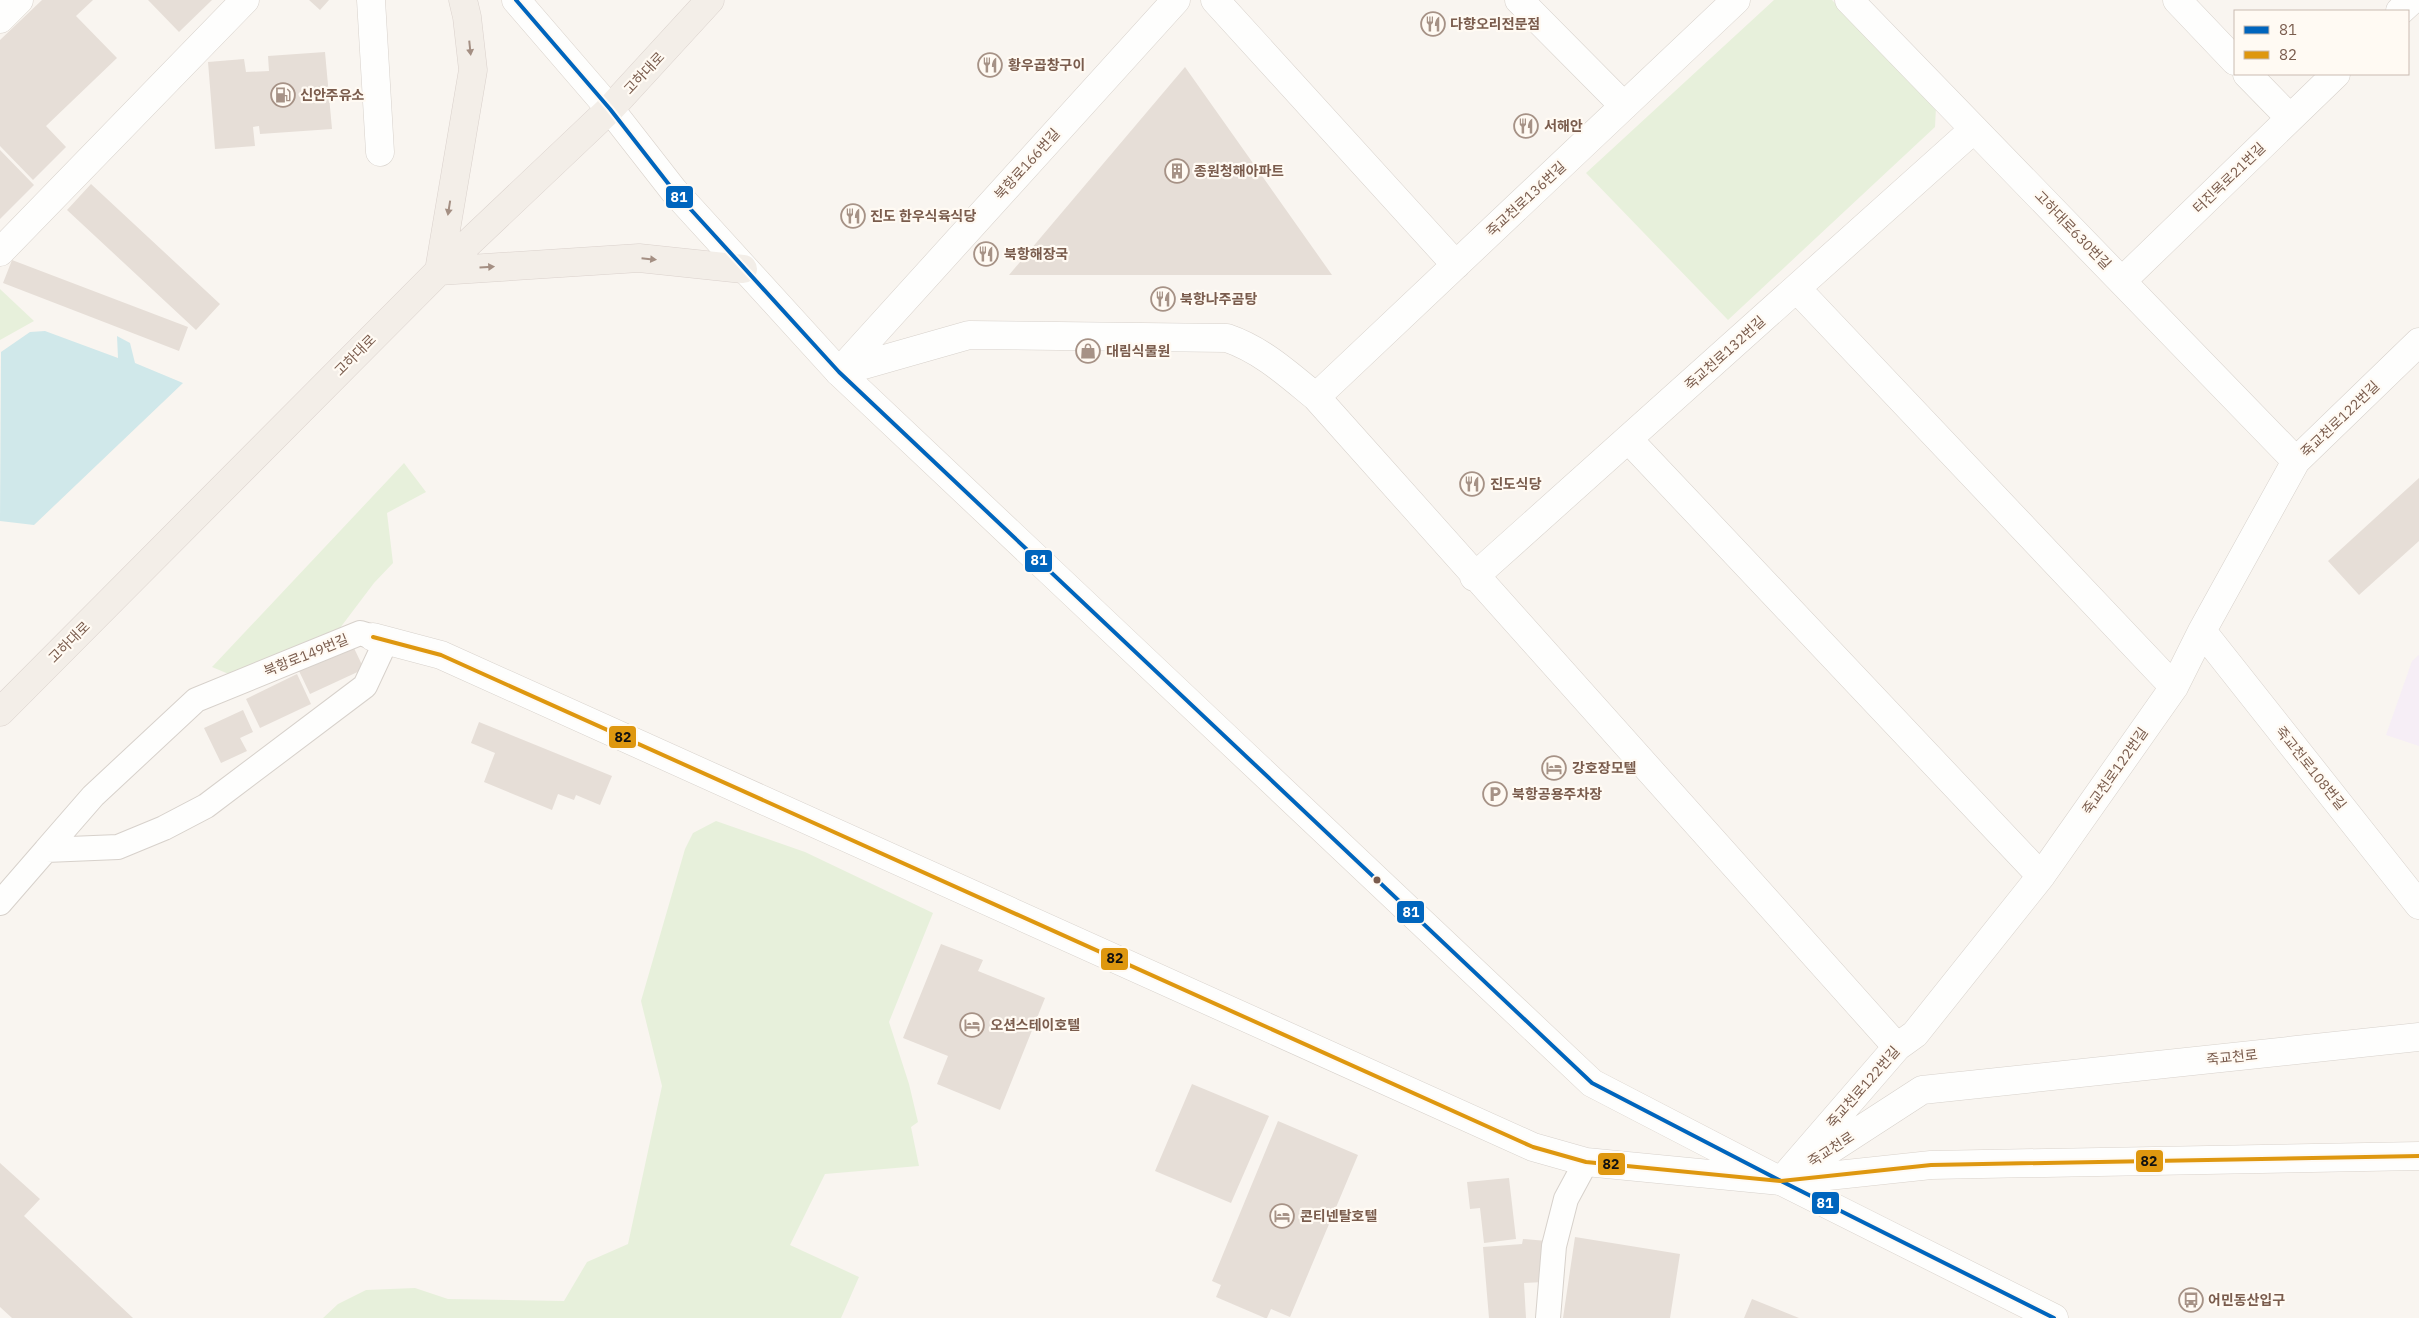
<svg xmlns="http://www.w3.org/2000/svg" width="2419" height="1318" font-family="'IBM Plex Sans','Noto Sans KR',sans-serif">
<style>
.education{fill:#f6eef6}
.green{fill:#e7f0db}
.water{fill:#d0e8ea}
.building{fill:#e6ded7}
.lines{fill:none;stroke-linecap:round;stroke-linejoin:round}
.lane-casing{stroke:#d7d1cb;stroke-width:26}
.street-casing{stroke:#d7d1cb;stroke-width:29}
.secondary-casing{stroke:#d9d2cb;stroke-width:29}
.primary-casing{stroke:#dad1cc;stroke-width:29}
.lane{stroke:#fefefd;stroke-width:24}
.street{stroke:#fefefd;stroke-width:28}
.secondary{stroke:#fefefd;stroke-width:28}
.primary{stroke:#f3eee8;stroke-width:28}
.bus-1-casing{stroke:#fffaf3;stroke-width:8}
.bus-2-casing{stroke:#fffaf3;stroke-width:8}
.bus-1{stroke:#0065bd;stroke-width:4}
.bus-2{stroke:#de970f;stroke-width:4}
.oneway{fill:#a48f83}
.bus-dot{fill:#7a5c4d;stroke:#fffaf3;stroke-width:2}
.labels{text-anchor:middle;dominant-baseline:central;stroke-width:4.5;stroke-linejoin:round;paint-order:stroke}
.poi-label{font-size:14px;font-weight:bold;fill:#7a5c4d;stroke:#fffaf3;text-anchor:start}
.street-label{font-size:14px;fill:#7a5c4d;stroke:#fffaf3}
.line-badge{stroke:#fffaf3;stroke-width:2}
.badge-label{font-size:14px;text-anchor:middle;font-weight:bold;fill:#fff}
.pale-badge-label{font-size:14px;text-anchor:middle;font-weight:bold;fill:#111}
</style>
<rect width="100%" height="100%" fill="#f9f5f0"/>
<path class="education" d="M2419 655V746L2386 735 2412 661Z"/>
<path class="green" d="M1774 0H1832L1936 107 1935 127 1728 320 1586 173Z
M0 289 34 321 0 340Z
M404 463 426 492 387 513 393 563 374 583 340 628 231 675 212 667Z
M716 821 805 852 933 913 889 1022 909 1084 918 1122 911 1127 919 1166 825 1174 790 1245 859 1277 841 1318H323L338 1304 366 1290 415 1288 448 1299 564 1301 587 1262 628 1244 662 1086 641 1001 685 849 693 833Z"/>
<path class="water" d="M45 331 118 358 117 336 130 343 135 363 183 383 34 525 0 521 1 352 30 332Z"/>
<path class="building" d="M42 0H93L76 16 117 58 46 126 66 147 33 180 0 146V40Z
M148 0H212L179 32Z
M309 0H329L320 10Z
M325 52 332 129 260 134 259 126 253 127 255 146 215 149 208 62 244 59 246 72 269 71 268 56Z
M1185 67 1332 275H1009Z
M0 150 34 185 0 219Z
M91 184 220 304 196 330 67 210Z
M12 260 188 327 179 351 3 283Z
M2419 478V541L2359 595 2328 561Z
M353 646 364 669 310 694 299 671Z
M297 674 311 704 260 728 246 699Z
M243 710 253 732 240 738 247 751 221 763 204 728Z
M479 722 612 776 600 805 576 795 574 800 558 794 552 810 484 782 495 753 471 743Z
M941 944 983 960 978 971 1045 998 1000 1110 937 1084 948 1056 903 1038Z
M1192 1084 1269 1116 1231 1203 1155 1171Z
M1278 1121 1358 1155 1290 1317 1271 1309 1267 1318H1265L1216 1297 1221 1285 1212 1281Z
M0 1163 40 1199 24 1216 133 1318H12L0 1307Z
M1509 1178 1516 1239 1484 1243 1480 1208 1470 1209 1467 1182Z
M1575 1237 1680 1254 1670 1318H1563Z
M1523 1239 1547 1241 1544 1282 1524 1283 1526 1318H1489L1483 1247 1522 1244Z
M1752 1299 1799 1318H1744Z"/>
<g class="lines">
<g class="lane-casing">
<path id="lane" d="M46 850 93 796 196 700 360 633 373 637
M0 903 46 850 118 847 164 828 206 806 365 686 386 641
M1548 1318 1554 1246 1566 1199 1586 1162"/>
</g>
<g class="street-casing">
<path id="street" d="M371 0 380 152
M1215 0 1456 265
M1519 0 1624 106
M1849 0 2296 461
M2177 0 2235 61
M2400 11 2412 0
M2247 74 2290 118
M0 252 245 0
M2122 281 2336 74
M1797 289 2174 687
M839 372 969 335 1227 338C1262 350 1288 374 1316 397L1897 1047
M839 372 1176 0
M1316 397 1736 0
M1628 439 2041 876
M1474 577 1974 129
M2202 631 2419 905
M373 637 441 655 1533 1147 1586 1162 1781 1181
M1808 1164 1922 1090 2419 1037
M1781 1181 1897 1047 1915 1034 2041 876 2174 687 2202 631 2296 461 2419 342"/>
</g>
<g class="secondary-casing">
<path id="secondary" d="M516 0 610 109 674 191 839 372 1592 1083 1781 1181 2054 1318
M0 19 19 0
M1781 1181 1931 1165 2419 1156"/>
</g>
<g class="primary-casing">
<path id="primary" d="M463 0 467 17 473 70 439 271 639 258 743 269
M0 712 439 271 610 109 710 0"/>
</g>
<use href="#lane" class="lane"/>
<use href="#street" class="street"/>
<use href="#secondary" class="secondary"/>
<use href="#primary" class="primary"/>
<g class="bus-1-casing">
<path id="bus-1" d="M516 0 610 109 674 191 839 372 1592 1083 1781 1181 2054 1318"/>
</g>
<g class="bus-2-casing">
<path id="bus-2" d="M373 637 441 655 1533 1147 1586 1162 1781 1181 1931 1165 2419 1156"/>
</g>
<use href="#bus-1" class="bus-1"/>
<use href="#bus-2" class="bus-2"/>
</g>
<defs><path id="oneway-solid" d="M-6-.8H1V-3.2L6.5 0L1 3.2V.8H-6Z" transform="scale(1.25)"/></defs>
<g class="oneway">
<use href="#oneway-solid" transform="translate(470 48) rotate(84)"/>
<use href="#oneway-solid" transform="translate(449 208) rotate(99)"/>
<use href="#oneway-solid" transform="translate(649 259) rotate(6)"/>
<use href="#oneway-solid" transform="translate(487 267) rotate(-4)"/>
</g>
<defs>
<g id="restaurant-ring" transform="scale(1.25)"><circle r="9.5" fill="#fffaf3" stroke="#a69286" stroke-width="1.5"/><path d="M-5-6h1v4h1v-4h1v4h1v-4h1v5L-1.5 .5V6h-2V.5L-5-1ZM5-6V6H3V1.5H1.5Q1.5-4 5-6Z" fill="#a69286"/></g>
<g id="fuel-ring" transform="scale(1.25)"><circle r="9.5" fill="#fffaf3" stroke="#a69286" stroke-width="1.5"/><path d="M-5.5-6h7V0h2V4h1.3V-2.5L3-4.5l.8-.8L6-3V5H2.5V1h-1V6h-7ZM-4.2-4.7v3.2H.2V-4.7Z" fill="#a69286"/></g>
<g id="building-ring" transform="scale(1.25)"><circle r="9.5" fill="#fffaf3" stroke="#a69286" stroke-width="1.5"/><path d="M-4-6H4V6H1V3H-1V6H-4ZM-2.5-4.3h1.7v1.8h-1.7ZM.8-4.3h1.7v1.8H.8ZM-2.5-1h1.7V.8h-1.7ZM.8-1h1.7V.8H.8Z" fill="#a69286"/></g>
<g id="shop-ring" transform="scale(1.25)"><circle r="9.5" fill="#fffaf3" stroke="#a69286" stroke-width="1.5"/><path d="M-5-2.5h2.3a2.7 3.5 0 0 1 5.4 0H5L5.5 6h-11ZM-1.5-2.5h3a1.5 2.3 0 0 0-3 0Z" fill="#a69286"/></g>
<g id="hotel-ring" transform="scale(1.25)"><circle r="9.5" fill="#fffaf3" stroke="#a69286" stroke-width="1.5"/><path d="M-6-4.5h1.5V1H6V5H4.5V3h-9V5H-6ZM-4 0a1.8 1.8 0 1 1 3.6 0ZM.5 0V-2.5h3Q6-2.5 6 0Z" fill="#a69286"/></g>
<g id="parking-ring" transform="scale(1.25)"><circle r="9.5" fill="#fffaf3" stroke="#a69286" stroke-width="1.5"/><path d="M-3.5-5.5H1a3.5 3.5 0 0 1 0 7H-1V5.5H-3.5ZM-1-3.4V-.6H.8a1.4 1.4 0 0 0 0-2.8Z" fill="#a69286"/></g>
<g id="bus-ring" transform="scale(1.25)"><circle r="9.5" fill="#fffaf3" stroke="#a69286" stroke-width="1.5"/><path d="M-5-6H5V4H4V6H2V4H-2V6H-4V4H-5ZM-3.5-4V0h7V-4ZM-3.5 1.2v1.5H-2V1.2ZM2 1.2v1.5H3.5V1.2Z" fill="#a69286"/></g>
</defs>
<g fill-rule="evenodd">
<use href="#restaurant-ring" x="1433" y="24"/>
<use href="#restaurant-ring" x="990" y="65"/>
<use href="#fuel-ring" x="283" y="95"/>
<use href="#restaurant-ring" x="1526" y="126"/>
<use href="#building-ring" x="1177" y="171"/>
<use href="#restaurant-ring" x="853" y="216"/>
<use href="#restaurant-ring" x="986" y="254"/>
<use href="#restaurant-ring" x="1163" y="299"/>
<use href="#shop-ring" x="1088" y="351"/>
<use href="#restaurant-ring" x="1472" y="484"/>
<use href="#hotel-ring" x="1554" y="768"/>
<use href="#parking-ring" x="1495" y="794"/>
<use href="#hotel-ring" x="972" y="1025"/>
<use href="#hotel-ring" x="1282" y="1216"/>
<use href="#bus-ring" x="2191" y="1300"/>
</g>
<circle class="bus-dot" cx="1377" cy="880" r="4.5"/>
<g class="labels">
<g class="poi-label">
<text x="1450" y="24">다향오리전문점</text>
<text x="1008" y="65">황우곱창구이</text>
<text x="300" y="95">신안주유소</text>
<text x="1544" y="126">서해안</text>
<text x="1194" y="171">종원청해아파트</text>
<text x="870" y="216">진도 한우식육식당</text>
<text x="1004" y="254">북항해장국</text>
<text x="1180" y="299">북항나주곰탕</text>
<text x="1106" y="351">대림식물원</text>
<text x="1490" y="484">진도식당</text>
<text x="1572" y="768">강호장모텔</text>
<text x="1512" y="794">북항공용주차장</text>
<text x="990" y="1025">오션스테이호텔</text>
<text x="1300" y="1216">콘티넨탈호텔</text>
<text x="2208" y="1300">어민동산입구</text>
</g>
<g class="street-label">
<text transform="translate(644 73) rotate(-47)">고하대로</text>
<text transform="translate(1027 164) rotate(-48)">북항로166번길</text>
<text transform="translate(2229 178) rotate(-44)">터진목로21번길</text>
<text transform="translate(1526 199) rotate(-43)">죽교천로136번길</text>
<text transform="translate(2073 230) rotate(46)">고하대로630번길</text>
<text transform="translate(1725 353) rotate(-42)">죽교천로132번길</text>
<text transform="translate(355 355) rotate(-45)">고하대로</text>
<text transform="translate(2340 419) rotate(-44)">죽교천로122번길</text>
<text transform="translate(69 642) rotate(-45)">고하대로</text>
<text transform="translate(306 655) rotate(-22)">북항로149번길</text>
<text transform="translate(2311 768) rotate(51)">죽교천로108번길</text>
<text transform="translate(2115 771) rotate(-55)">죽교천로122번길</text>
<text transform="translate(2232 1057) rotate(-6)">죽교천로</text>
<text transform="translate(1863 1087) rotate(-49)">죽교천로122번길</text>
<text transform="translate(1831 1149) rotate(-33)">죽교천로</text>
</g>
</g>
<g class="line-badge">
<rect x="665" y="185" width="29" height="24" rx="5" fill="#0065bd"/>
<rect x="1024" y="549" width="29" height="24" rx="5" fill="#0065bd"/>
<rect x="608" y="725" width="29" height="24" rx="5" fill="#de970f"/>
<rect x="1396" y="900" width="29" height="24" rx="5" fill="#0065bd"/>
<rect x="1100" y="947" width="29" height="24" rx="5" fill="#de970f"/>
<rect x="2135" y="1149" width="29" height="24" rx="5" fill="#de970f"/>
<rect x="1597" y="1152" width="29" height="24" rx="5" fill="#de970f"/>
<rect x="1811" y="1191" width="29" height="24" rx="5" fill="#0065bd"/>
</g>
<g class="badge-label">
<text x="679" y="202">81</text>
<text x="1039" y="565">81</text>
<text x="1411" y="917">81</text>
<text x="1825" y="1208">81</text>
</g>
<g class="pale-badge-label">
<text x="623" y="742">82</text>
<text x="1115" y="963">82</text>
<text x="2149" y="1166">82</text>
<text x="1611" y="1169">82</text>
</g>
<rect x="2234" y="10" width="175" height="65" fill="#fffaf3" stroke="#cabbb1"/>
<rect x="2244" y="26" width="25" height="8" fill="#0065bd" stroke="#cabbb1"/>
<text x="2279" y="35" font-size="15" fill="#7a5c4d">81</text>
<rect x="2244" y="51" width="25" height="8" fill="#de970f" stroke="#cabbb1"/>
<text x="2279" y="60" font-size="15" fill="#7a5c4d">82</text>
</svg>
